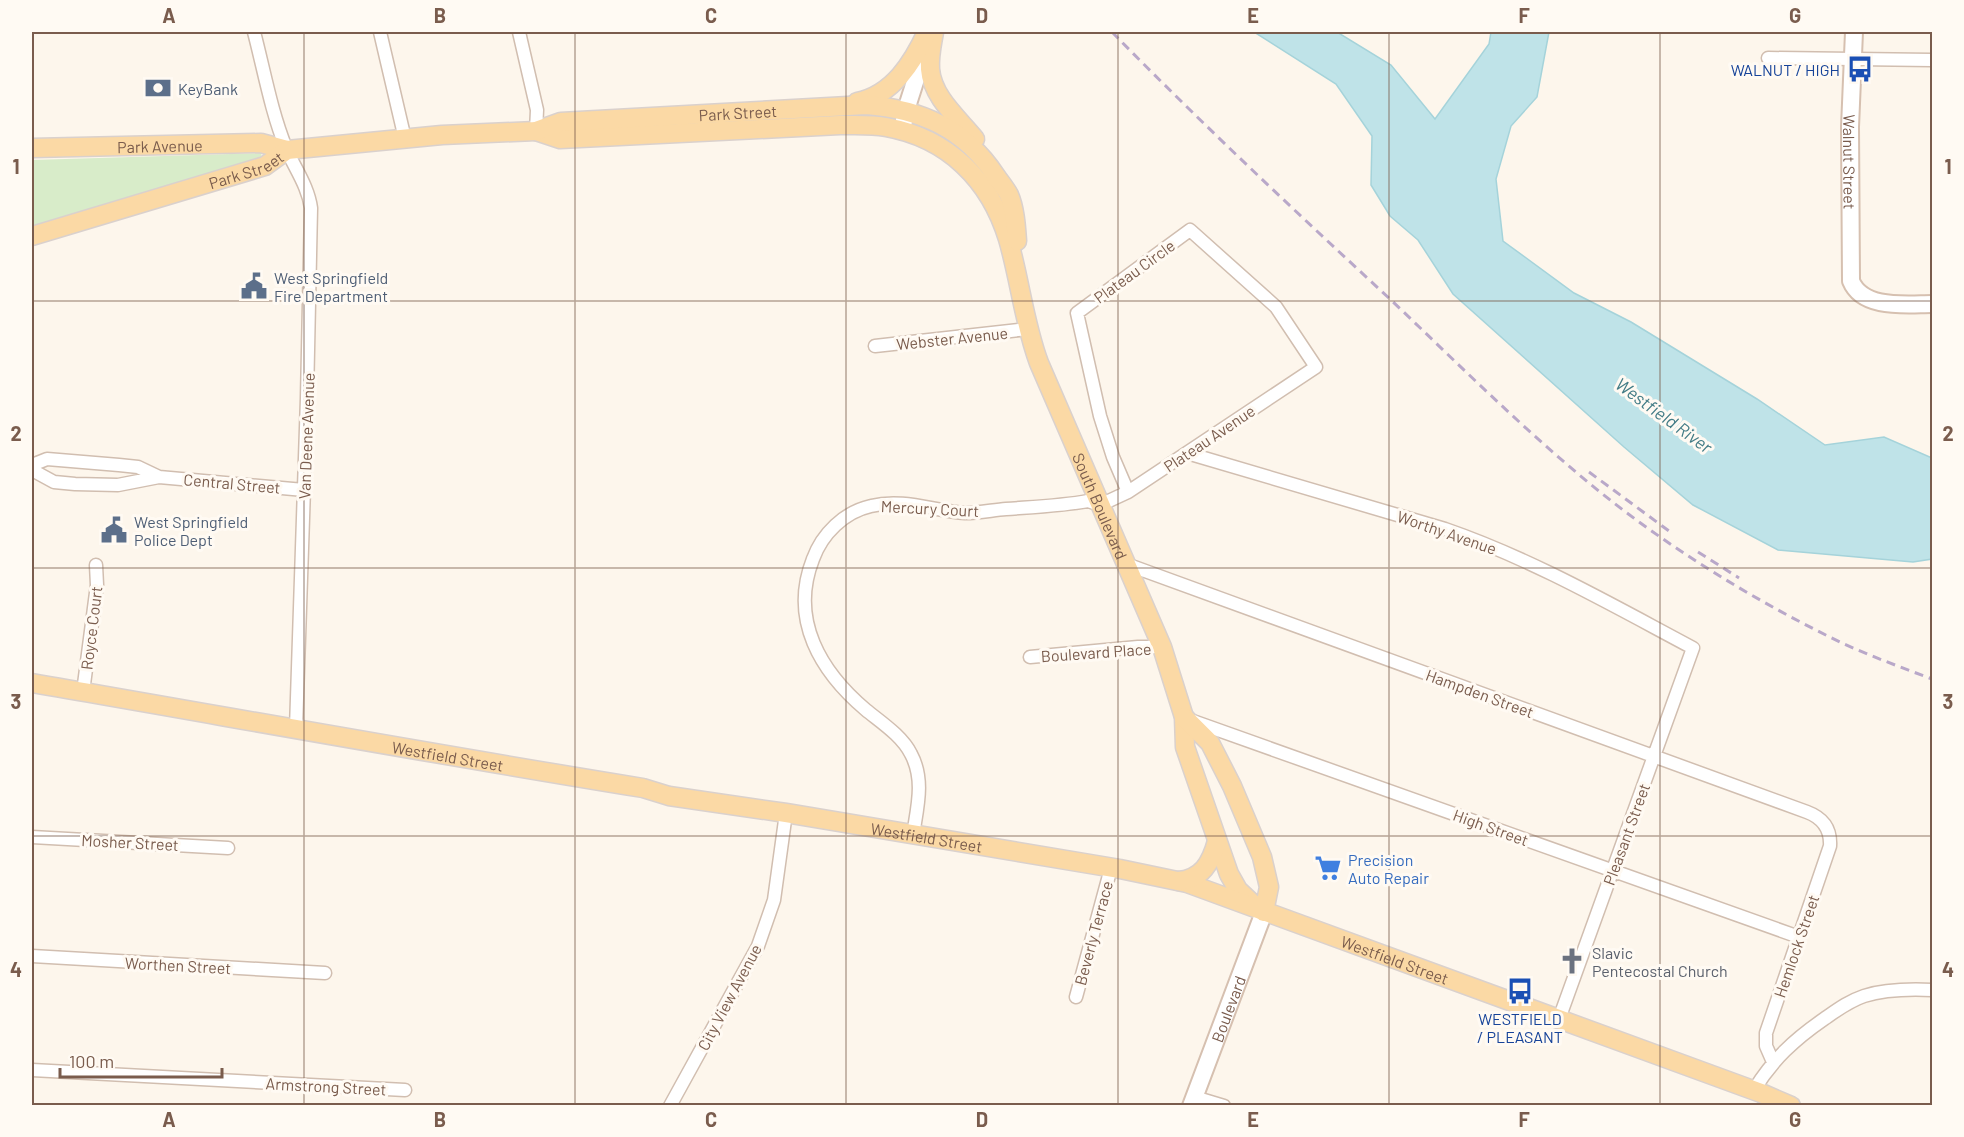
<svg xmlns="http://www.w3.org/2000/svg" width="1964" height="1137" font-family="Barlow,sans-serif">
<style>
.green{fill:#d8ecc9}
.water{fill:#bfe3e8;stroke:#a5d3da;stroke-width:1.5}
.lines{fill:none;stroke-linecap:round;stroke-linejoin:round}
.street-casing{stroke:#d1beb0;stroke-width:15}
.secondary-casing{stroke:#d6c0b0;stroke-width:20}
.primary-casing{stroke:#dad1cd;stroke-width:21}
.street{stroke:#fff;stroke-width:12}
.secondary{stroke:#fff;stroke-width:16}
.primary{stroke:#fbd9a5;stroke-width:18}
.rail{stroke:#b9a8c9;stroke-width:3;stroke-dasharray:9 6;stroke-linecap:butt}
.grid{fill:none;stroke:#7a5c4d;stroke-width:1.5;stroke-opacity:0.55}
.labels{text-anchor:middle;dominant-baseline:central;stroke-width:6;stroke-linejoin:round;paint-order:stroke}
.transit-label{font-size:16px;fill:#164399;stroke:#fffaf3;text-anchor:end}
.service-label{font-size:16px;fill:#4e5e75;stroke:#fffaf3;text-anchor:start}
.street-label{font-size:16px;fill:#7a5c4d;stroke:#fffaf3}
.shop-label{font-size:16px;fill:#366cbe;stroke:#fffaf3;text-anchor:start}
.worship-label{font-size:16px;fill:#5b616d;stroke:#fffaf3;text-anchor:start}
.water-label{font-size:18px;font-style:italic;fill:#437c86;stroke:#fffaf3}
.neatline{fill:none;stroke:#7a5c4d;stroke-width:2}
.grid-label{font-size:20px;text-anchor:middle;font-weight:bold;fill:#7a5c4d}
</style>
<rect width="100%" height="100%" fill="#fdf6ec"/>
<path class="green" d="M261 153 262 159 32 227V160Z"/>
<path class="water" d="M1254 32H1337L1391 65 1435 119 1489 44 1491 32H1549L1537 97 1511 126 1496 179 1503 241 1574 293 1631 322 1757 399 1825 445 1884 437 1932 458V559L1913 562 1778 550 1693 505 1624 447 1453 294 1418 240 1390 216 1371 185 1372 136 1336 84Z"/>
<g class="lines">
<g class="street-casing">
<path id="street" d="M254 32C264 70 271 111 286 148 295 169 308 186 311 208L307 398 296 728
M380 32 405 139
M519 32 537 110 536 131
M1768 58 1932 60
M875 346 1028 329
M1187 453 1445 529C1532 559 1612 605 1693 648L1559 1019
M32 465 47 459 119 465 138 467 159 477
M32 470 54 482 75 484 118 485 159 477 304 490
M1126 564 1807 812C1823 818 1831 829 1830 846L1766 1033V1046L1773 1062
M1030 657 1138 647H1162
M83 692 97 585 96 565
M1190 720 1799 937
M913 835C917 808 925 780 911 754 902 736 882 723 866 710 821 672 789 620 813 559 822 534 844 512 871 506 903 498 934 511 965 513 979 513 993 510 1006 509 1033 507 1061 506 1088 501L1100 505 1128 492 1316 367 1276 307 1190 230 1077 313 1100 416 1113 457 1128 492
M32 837 228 848
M32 956 325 973
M1076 997 1111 868
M32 1070 405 1090
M1754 1090C1772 1060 1795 1039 1824 1019 1837 1010 1849 1001 1864 996 1886 989 1910 989 1932 990
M1194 1097 1224 1106
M670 1106 758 946 774 900 786 813"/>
</g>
<g class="secondary-casing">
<g id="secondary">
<path id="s1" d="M1854 32 1850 127 1851 281C1863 310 1907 304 1932 304"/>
<path d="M902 131 906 110 927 44"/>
<path id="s2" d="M1191 1106 1264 912"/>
</g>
</g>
<g class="primary-casing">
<g id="primary">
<path d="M934 32C932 44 929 56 930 69 932 97 959 119 975 139"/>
<path d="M857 102C893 95 913 62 927 32"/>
<path id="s3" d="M536 131 560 139 840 125C855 125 871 124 886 127 948 138 990 180 1008 239 1020 280 1024 323 1039 363L1162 647 1184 717 1185 747 1229 874 1238 890 1254 905"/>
<path id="s4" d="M32 148 261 143 287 150"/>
<path id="s5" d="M32 236 265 166 287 150 442 135 536 131 561 122 866 105C921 109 965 129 996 176 1000 182 1006 189 1009 195 1015 209 1016 227 1017 241"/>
<path id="s6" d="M32 683C235 718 439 755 643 788L669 796 786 813 1120 869 1187 883 1761 1093 1791 1106"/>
<path d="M1184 717 1210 743 1232 786 1262 857 1269 887 1264 912"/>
<path d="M1178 881C1202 879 1211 863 1217 841"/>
</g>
</g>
<use href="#street" class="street"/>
<use href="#secondary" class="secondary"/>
<use href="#primary" class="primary"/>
<path class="rail" d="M1112 32C1202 124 1296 212 1391 300 1452 358 1512 418 1577 473 1657 541 1749 598 1844 644 1873 657 1903 668 1932 679
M1589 472 1669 531
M1698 552 1739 578"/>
</g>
<path class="grid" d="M304 32V1106M575 32V1106M846 32V1106M1118 32V1106M1389 32V1106M1660 32V1106M32 301H1932M32 568H1932M32 836H1932"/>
<defs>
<g id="bus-bare" transform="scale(2.07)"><path d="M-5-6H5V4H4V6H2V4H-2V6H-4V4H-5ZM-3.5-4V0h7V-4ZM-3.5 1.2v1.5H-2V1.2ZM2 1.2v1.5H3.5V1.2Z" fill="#1a4fb4" stroke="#fffaf3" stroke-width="2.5" paint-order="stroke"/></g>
<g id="bank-bare" transform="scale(2.07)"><path d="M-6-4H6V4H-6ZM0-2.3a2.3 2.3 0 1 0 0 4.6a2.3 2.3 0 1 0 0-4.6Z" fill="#5c6f8a" stroke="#fffaf3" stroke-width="2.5" paint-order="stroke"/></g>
<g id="civic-bare" transform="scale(2.07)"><path d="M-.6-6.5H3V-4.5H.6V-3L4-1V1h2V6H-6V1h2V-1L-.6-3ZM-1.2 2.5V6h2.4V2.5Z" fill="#5c6f8a" stroke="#fffaf3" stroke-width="2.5" paint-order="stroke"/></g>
<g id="supermarket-bare" transform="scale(2.07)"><path d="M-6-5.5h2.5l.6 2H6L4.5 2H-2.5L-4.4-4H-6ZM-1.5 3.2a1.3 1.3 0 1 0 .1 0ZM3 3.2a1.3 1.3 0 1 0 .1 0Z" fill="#3f7fe0" stroke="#fffaf3" stroke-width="2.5" paint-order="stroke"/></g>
<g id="church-bare" transform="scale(2.07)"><path d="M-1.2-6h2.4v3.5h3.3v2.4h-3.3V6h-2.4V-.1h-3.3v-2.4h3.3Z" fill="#6b7280" stroke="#fffaf3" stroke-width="2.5" paint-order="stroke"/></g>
</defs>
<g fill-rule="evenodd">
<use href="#bus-bare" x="1860" y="69"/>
<use href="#bank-bare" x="158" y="88"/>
<use href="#civic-bare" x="254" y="286"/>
<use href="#civic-bare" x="114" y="530"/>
<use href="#supermarket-bare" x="1328" y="868"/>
<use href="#church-bare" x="1572" y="961"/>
<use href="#bus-bare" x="1520" y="991"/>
</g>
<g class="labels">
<g class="transit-label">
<text x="1840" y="69">WALNUT / HIGH</text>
<text x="1520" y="1018" text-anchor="middle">WESTFIELD<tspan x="1520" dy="18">/ PLEASANT</tspan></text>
</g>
<g class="service-label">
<text x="178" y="88">KeyBank</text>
<text x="274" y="277">West Springfield<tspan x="274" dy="18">Fire Department</tspan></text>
<text x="134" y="521">West Springfield<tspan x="134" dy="18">Police Dept</tspan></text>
</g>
<g class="street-label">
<text stroke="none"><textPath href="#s5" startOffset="724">Park Street</textPath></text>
<text stroke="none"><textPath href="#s4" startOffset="128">Park Avenue</textPath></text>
<text stroke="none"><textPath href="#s1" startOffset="130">Walnut Street</textPath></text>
<text stroke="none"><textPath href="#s5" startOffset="224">Park Street</textPath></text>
<text transform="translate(1134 271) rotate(-36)">Plateau Circle</text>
<text transform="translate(952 338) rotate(-6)">Webster Avenue</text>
<text transform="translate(306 436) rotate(-88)">Van Deene Avenue</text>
<text transform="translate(1209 438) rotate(-34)">Plateau Avenue</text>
<text transform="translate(232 483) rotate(5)">Central Street</text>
<text stroke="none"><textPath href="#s3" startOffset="810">South Boulevard</textPath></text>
<text transform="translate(930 508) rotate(3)">Mercury Court</text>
<text transform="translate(1447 532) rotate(19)">Worthy Avenue</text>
<text transform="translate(91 628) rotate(-83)">Royce Court</text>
<text transform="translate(1096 652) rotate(-4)">Boulevard Place</text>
<text transform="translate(1480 693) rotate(20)">Hampden Street</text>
<text stroke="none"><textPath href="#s6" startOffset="422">Westfield Street</textPath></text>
<text transform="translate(1491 827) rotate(20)">High Street</text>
<text transform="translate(1626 834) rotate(-70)">Pleasant Street</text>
<text stroke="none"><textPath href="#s6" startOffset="908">Westfield Street</textPath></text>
<text transform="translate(130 842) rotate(3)">Mosher Street</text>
<text transform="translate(1093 933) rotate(-75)">Beverly Terrace</text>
<text transform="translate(1796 946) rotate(-71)">Hemlock Street</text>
<text stroke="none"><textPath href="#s6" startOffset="1394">Westfield Street</textPath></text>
<text transform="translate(178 965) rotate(3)">Worthen Street</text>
<text transform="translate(729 997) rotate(-62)">City View Avenue</text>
<text stroke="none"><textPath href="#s2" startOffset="104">Boulevard</textPath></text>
<text transform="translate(326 1086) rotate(3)">Armstrong Street</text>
</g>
<g class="shop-label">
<text x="1348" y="859">Precision<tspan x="1348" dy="18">Auto Repair</tspan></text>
</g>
<g class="worship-label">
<text x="1592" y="952">Slavic<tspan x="1592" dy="18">Pentecostal Church</tspan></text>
</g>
<g class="water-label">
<text transform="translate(1664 415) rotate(36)">Westfield River</text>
</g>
</g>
<rect width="1964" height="1137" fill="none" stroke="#fffaf3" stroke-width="66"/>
<path d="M60 1068v9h162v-9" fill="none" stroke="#7a5c4d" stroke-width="3"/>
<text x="69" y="1068" font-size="18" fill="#7a5c4d" stroke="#fffaf3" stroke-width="4.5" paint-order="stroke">100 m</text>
<rect x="33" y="33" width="1898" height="1071" class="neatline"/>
<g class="grid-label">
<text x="169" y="23">A</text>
<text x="440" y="23">B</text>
<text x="711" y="23">C</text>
<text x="982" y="23">D</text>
<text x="1253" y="23">E</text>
<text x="1524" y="23">F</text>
<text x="1795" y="23">G</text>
<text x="16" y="174">1</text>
<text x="1948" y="174">1</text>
<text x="16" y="441">2</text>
<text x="1948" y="441">2</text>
<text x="16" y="709">3</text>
<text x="1948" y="709">3</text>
<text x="16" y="977">4</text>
<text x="1948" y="977">4</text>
<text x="169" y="1127">A</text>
<text x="440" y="1127">B</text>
<text x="711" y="1127">C</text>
<text x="982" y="1127">D</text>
<text x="1253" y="1127">E</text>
<text x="1524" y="1127">F</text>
<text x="1795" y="1127">G</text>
</g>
</svg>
